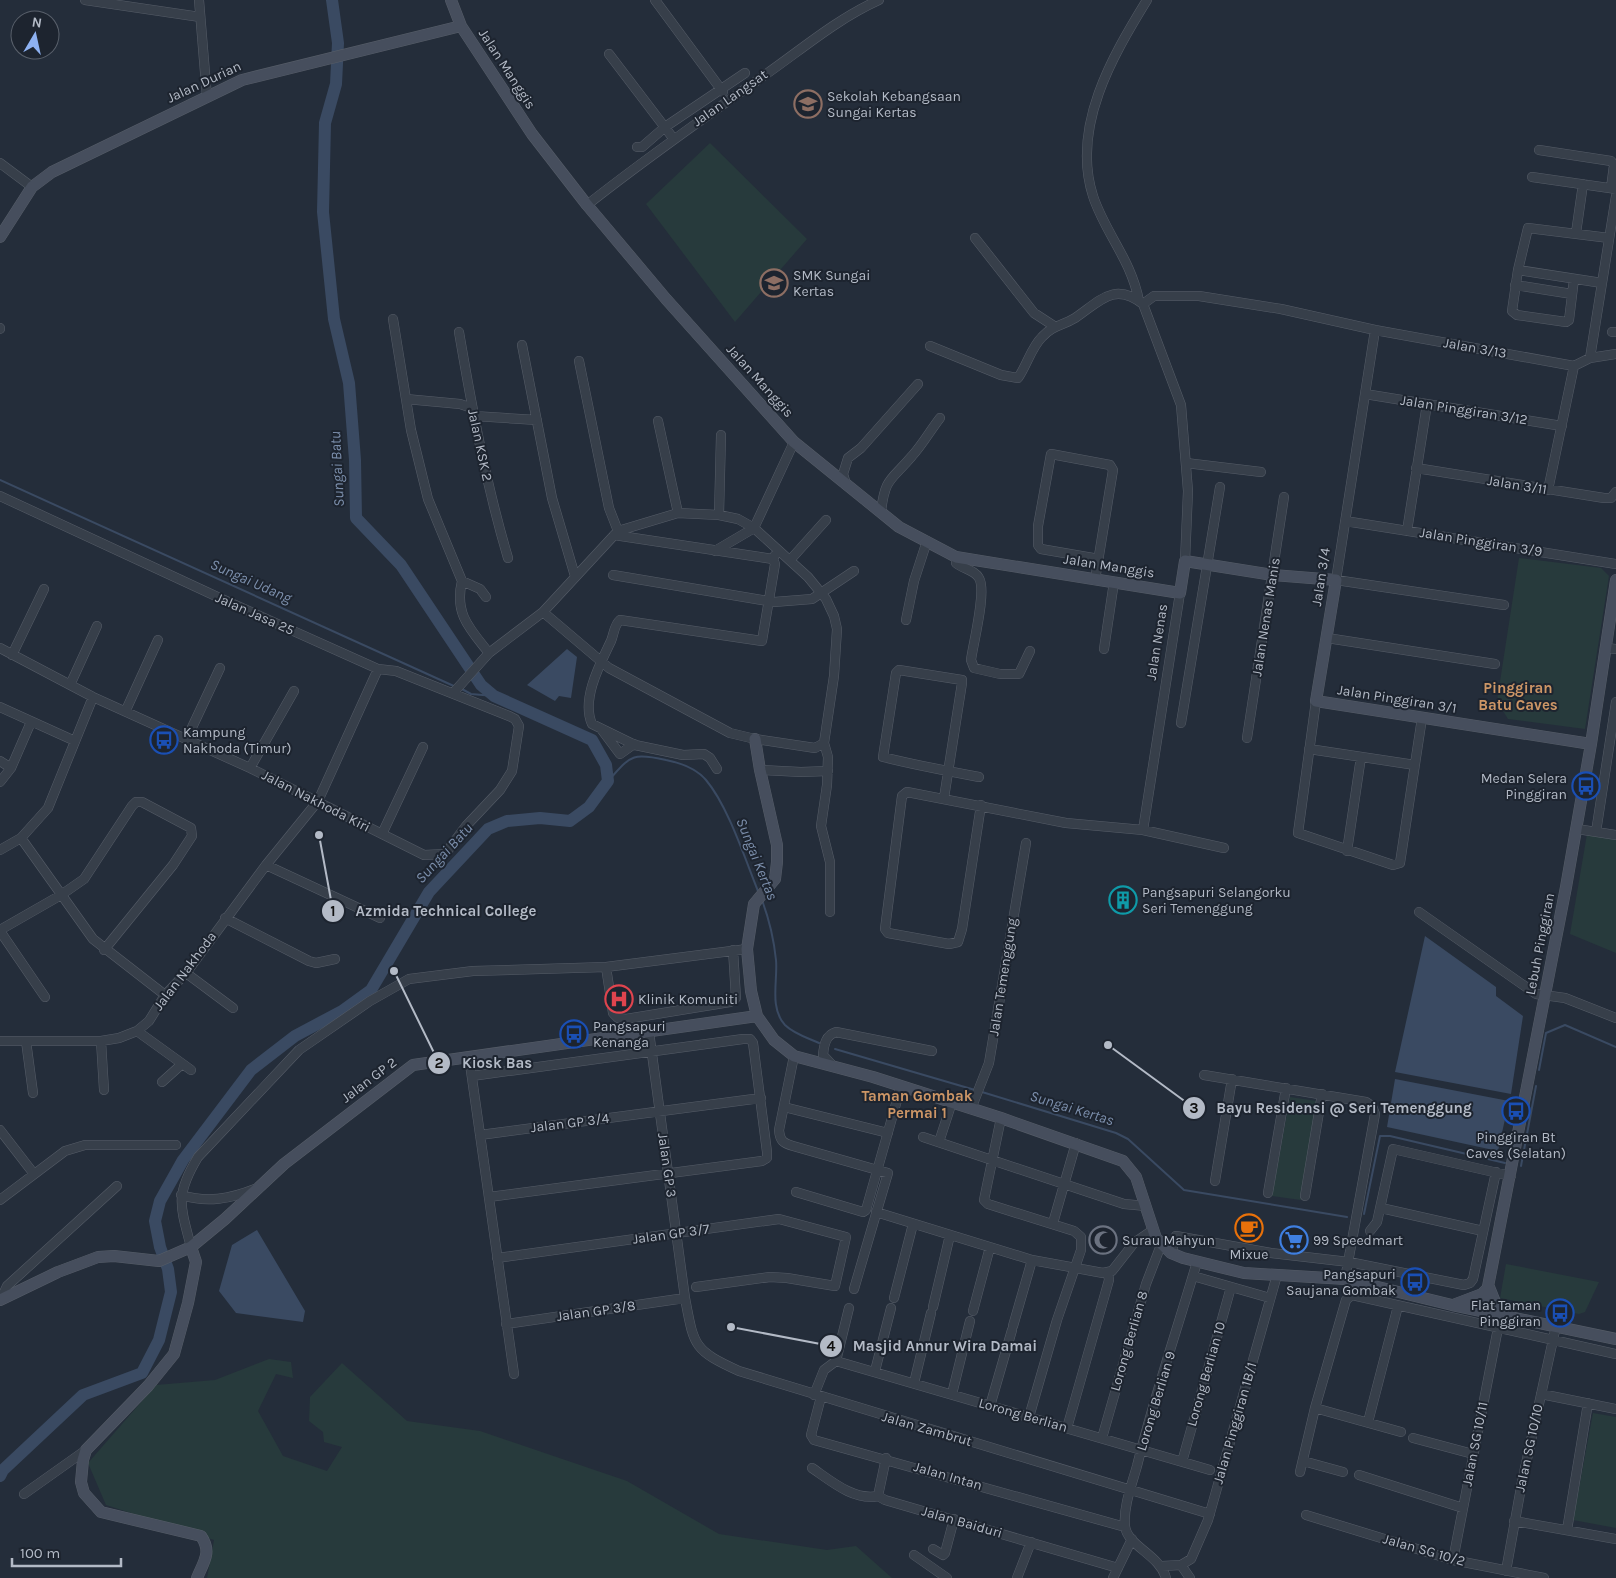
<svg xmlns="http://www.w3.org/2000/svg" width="1616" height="1578" font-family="Karla,sans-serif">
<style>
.green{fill:#273a3c}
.water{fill:#3a4a62}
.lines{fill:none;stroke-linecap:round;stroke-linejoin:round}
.stream{stroke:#3a4a62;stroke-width:2}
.river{stroke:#3a4a62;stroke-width:12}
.street-casing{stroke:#565d68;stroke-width:10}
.secondary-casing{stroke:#565d68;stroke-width:12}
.street{stroke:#373f4a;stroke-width:9}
.secondary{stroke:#464e5d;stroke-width:11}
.labels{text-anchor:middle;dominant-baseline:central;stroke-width:4;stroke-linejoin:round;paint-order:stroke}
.street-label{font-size:14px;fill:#b3bac6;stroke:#1d242f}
.poi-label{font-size:14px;fill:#b3bac6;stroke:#1d242f;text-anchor:start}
.water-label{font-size:15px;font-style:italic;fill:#7c8fac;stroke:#1d242f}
.neighbourhood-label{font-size:15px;font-weight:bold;fill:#cd9666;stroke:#1d242f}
.leader{fill:none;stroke:#b3bac6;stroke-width:2}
.callout-dot{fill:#b3bac6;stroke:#1d242f;stroke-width:2}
.mark-label{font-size:15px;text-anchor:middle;font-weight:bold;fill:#111}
.callout-label{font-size:15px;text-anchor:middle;font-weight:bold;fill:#b3bac6;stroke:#1d242f;stroke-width:4;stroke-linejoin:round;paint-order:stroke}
</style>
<rect width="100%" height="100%" fill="#242d3a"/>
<path class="green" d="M710 143 807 239 735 322 646 204Z
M1519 558 1601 568 1609 576 1585 729 1508 719 1497 701Z
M1587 834 1616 840V953L1570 934Z
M1290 1097 1317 1101 1301 1200 1272 1196Z
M1506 1264 1599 1282 1585 1312 1579 1314 1500 1298Z
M269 1359 291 1362 293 1378 276 1374 258 1411 283 1456 327 1471 342 1447 324 1442 323 1432 309 1421 310 1397 342 1363 407 1421 480 1431 627 1481 719 1534 827 1550 856 1546 892 1578H207L214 1540 106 1505 88 1463 156 1385 215 1380Z
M1593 1413 1616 1417V1528L1573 1520Z"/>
<path class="water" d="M567 649 577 657 571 698 559 696 555 701 527 685Z
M1425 936 1496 987V996L1523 1016 1511 1094 1395 1072Z
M1395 1079 1509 1101 1498 1151 1387 1127Z
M257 1230 305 1311 303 1322 236 1313 219 1291 232 1245Z"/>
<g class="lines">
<path class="stream" d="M0 480 456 687
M460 688 471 694 494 696
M608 781C631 756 631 752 666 760 681 763 696 768 706 780 728 806 745 859 758 891
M762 900C769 919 774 940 776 960 778 980 769 1008 785 1025 794 1034 808 1038 819 1043
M835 1049 975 1090
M1539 1070 1546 1033 1565 1025 1616 1047
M982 1092 1116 1133 1128 1139 1184 1190 1347 1217
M1521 1166 1536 1086
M1364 1214 1380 1136H1390L1505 1163"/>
<path class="river" d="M0 1476 3 1470 83 1395 142 1373 159 1340 171 1292 168 1269 160 1247 155 1221 160 1201 183 1160 251 1070 295 1036 342 1011 371 990 429 892 488 829 507 821 540 818 570 821 589 807 608 781 606 765 592 740 494 696 481 685 401 565 356 518 355 460 349 383 334 319 323 212 325 123 336 84 338 43 332 0"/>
<g class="street-casing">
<path id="street" d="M85 0 200 17
M199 0 207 97
M655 0 723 92
M609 54 673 138
M637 147H642L665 127 745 73
M1539 150 1611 161 1614 165 1611 188
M0 163 32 187
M1532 177 1616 189
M587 205C644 160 702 119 762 77 801 50 835 20 879 0
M1576 233 1583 184
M975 238 1034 313 1054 326
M1518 270 1602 283
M1574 279 1569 320 1566 322 1517 315 1512 311 1518 270 1528 228 1609 238
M1515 285 1572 294
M1139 301C1131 259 1105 233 1093 196 1071 127 1112 57 1147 0
M1143 304 1154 296H1199L1281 309 1375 330 1574 366
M393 319 411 430 428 499 462 581 480 589 486 597
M0 328V329
M1375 330 1336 580 1504 605
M459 332C472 408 486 484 508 558
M1612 332H1616
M522 345 552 498 575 576
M930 346 1001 375 1018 378C1027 365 1031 348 1042 337 1053 325 1062 326 1075 318 1099 302 1114 281 1143 304L1181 405 1188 491 1185 561
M1590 358 1616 196
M579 361 609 508 618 531
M1574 366 1590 358 1616 354
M1365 394 1562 426
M406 399 460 404 472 408
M474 416 537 420
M658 421 678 513
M1186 463 1261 472
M1416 468 1604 498H1611L1616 492
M846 484 843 474 848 458 861 448 918 384
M1548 490 1574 366
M0 496 222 599 378 669 396 671 509 716 515 719 519 726 512 771 500 790 466 826 445 854 424 855 250 768 93 697 0 648
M881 512C885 477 891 481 912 456 922 445 930 431 940 418
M719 515 721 435
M1345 521 1616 564
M754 528 794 442
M1407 531 1427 404
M614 535 773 559 775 555
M715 551 754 528
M956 557V563C963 569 975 570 979 578 987 591 973 644 971 660L974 668 1000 674H1019L1030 651
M791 559 826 520
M613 575 774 602 812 599 854 571
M1095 580 1113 470 1110 465 1051 454 1038 526V545L1041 549 1099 559
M462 581C454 614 470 629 489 653
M543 612 609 668 730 733 755 739 815 748 824 743
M906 620 914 581 927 541
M1327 638 1495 664
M1606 648 1616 649
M1104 649 1114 582
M12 655 44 589
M70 685 97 626
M454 692 489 653 543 612 618 531 678 513 719 515 738 519 754 528 808 577 826 599 834 616 837 629 834 676 824 743 828 757 827 785 821 826 830 862V912
M1316 701 1298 833 1393 865 1400 863 1422 718
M0 707 75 741
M126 710 158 640
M1181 723 1220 487
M602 730 620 754 634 744
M187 738 220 668
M1247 738 1284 497
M1309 749 1415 765
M0 761 11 768
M250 768 294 691
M717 769 710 758 704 754 683 755 635 745 592 724C581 699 600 664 611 641 614 634 614 625 620 620L762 641 775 564 773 559
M760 770 801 772 828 771
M0 782 11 768 31 722
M944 798 962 683V680L899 670 896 673 883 757C915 765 947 771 979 777
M981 805 962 929 958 942 949 944 888 933 885 929 902 796 907 792 1066 823 1143 830 1224 848
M1577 829 1616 835
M1143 830 1180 593
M1596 832 1616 702
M382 834 423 747
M21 838 93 939 165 995
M0 850 21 838 48 808 93 697
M1347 851 1361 757
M266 865 380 918
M1419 912 1536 994 1565 998 1616 1018
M225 918 309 961 316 963 335 959
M0 930 61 895 84 879 132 806 136 802H142L191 828 192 836 173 865 104 950
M0 931 45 997
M606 967 613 1013 618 1018 626 1019 730 1002 736 998 733 950
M186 973 233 1008
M137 1031 191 1070
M649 1032 685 1298C694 1346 693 1350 739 1371L1210 1514
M0 1041H101L119 1038 137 1031 149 1021 165 995 186 973 266 865 318 801 378 669
M26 1041 33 1093
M101 1041 104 1090
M794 1056 779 1130C780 1141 783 1143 793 1146L888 1173 854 1289
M469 1057 514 1374
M833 1066 823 1055C824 1044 826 1035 836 1032L932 1051
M1204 1075 1366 1102 1372 1106 1375 1114 1345 1279
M472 1076 743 1039H750L753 1043 767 1152V1158L762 1161 489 1197
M162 1082 182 1064
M784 1107 888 1133
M971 1109 989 1063 1026 843
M1001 1118 984 1200 988 1204 1074 1231 1081 1237V1250L1057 1320 1029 1417
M0 1130 34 1174
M480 1135 761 1098
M923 1137 1124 1204 1146 1206
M939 1142 952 1102
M1215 1181 1232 1079
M796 1192 863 1212 866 1210 901 1086
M1268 1193 1286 1088
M181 1195C207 1203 230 1199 255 1189
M1305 1196 1322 1094
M0 1200 65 1151 85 1145H176
M1381 1208 1483 1231
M876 1212 1032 1260 1103 1273 1112 1271 1134 1243 1153 1230
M1053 1223 1076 1143
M1370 1231 1377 1222 1393 1149 1511 1176
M191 1247C180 1205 175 1195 198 1157L299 1050 370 1001 409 979 473 971 606 967 747 949
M1171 1253 1176 1236 1271 1253 1349 1262 1464 1285 1470 1283 1473 1279 1496 1172
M497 1258 779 1219 846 1237 835 1286 787 1278 770 1277 696 1287
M1193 1276 1270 1298
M894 1298 913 1224
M1 1299 7 1286 117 1186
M933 1307 950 1235
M973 1311 990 1247
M506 1324 685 1298
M1013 1326 1032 1260
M836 1361 1210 1470
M836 1361 849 1308
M875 1371 891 1308
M914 1383 931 1313
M952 1394 970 1321
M1541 1394 1616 1409
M814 1395 824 1370 836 1361
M821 1397 811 1435 814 1440 1125 1527
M990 1406 1012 1330
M1315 1408 1401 1432
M1368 1422 1398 1306
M1067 1428 1109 1280 1108 1273
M1102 1438 1146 1284 1161 1245
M1413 1438 1473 1454
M1303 1461 1343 1472
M1182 1462 1231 1287
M812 1468C831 1481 854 1501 878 1496L885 1500 1118 1568
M1300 1472 1315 1408 1346 1300 1352 1295 1616 1354
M1359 1475 1463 1508
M24 1494 86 1450
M878 1496 886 1458
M1306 1515 1453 1560 1544 1578
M1514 1521 1616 1539
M1567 1530 1588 1403
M933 1549 943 1555 945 1553 954 1519
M914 1555 947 1578
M1453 1560 1498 1328
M1181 1565 1190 1578
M1162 1566 1181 1565 1191 1559 1208 1520 1277 1275
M1506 1571 1522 1482 1556 1326
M1017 1578 1031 1542
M1113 1578 1132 1539
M1166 1578C1160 1555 1127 1546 1125 1526 1123 1507 1132 1484 1137 1466 1154 1397 1177 1330 1197 1262"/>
</g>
<g class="secondary-casing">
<path id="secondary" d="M451 0 461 26 532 134 587 205 666 299 794 442 899 527 956 557 1180 593 1185 561 1273 575 1336 580 1316 701 1591 744
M0 237 32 187 52 172 242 80 461 26
M755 739 760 770 777 845V862L775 879 754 904 747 949 751 991 757 1016 774 1040 794 1056 873 1077 1001 1118 1123 1161 1136 1177 1156 1238 1171 1253 1183 1258 1244 1273 1345 1279 1452 1305 1616 1339
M191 1247 196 1262 188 1303 174 1354 148 1386 86 1450 83 1460 81 1482 84 1493 101 1512 201 1536C212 1552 204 1561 197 1578
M1489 1287 1495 1302 1510 1315
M0 1300 58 1272 98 1257 114 1256 159 1261 191 1247 225 1219 284 1164 413 1065 757 1016
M1453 1305 1482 1294 1489 1287
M1483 1312 1566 887 1591 744 1616 580"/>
</g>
<use href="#street" class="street"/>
<use href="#secondary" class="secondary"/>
</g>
<defs>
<g id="school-ring" transform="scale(1.4375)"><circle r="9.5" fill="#1d242f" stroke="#8d6e63" stroke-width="1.5"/><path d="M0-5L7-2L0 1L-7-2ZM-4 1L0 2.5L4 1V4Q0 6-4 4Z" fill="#8d6e63"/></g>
<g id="bus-ring" transform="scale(1.4375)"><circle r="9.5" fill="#1d242f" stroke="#1a4fb4" stroke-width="1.5"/><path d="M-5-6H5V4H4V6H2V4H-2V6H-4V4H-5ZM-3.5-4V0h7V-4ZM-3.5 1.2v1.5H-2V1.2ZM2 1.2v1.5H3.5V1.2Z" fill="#1a4fb4"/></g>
<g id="building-ring" transform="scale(1.4375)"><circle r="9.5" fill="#1d242f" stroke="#0f9aa8" stroke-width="1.5"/><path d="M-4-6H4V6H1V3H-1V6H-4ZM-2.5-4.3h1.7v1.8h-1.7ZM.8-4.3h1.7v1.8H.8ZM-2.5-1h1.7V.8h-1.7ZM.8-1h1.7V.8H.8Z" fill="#0f9aa8"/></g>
<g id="hospital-ring" transform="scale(1.4375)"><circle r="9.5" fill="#1d242f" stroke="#e0444e" stroke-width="1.5"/><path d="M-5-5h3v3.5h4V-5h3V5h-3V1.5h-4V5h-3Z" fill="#e0444e"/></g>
<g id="cafe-ring" transform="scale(1.4375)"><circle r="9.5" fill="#1d242f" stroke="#e8710a" stroke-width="1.5"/><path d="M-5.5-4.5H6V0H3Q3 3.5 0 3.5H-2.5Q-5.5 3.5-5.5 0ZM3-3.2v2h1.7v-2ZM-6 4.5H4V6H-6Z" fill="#e8710a"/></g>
<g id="mosque-ring" transform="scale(1.4375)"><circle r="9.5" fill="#1d242f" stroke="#6b7280" stroke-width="1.5"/><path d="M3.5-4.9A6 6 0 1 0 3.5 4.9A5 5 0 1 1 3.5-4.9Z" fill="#6b7280"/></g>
<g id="supermarket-ring" transform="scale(1.4375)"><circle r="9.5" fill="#1d242f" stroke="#3f7fe0" stroke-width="1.5"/><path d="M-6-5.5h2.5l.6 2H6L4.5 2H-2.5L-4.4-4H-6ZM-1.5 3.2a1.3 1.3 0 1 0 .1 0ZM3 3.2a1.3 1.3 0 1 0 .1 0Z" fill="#3f7fe0"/></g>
</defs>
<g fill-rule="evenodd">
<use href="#school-ring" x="808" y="104"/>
<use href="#school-ring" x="774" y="283"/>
<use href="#bus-ring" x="164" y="740"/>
<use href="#bus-ring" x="1586" y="786"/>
<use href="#building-ring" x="1123" y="900"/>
<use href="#hospital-ring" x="619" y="999"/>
<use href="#bus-ring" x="574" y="1034"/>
<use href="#bus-ring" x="1516" y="1111"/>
<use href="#cafe-ring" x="1249" y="1228"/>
<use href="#mosque-ring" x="1103" y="1240"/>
<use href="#supermarket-ring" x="1294" y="1240"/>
<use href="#bus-ring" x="1415" y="1282"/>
<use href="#bus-ring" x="1560" y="1313"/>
</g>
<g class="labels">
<g class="street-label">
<text transform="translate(507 69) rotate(57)">Jalan Manggis</text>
<text transform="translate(204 82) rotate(-25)">Jalan Durian</text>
<text transform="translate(730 98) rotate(-35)">Jalan Langsat</text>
<text transform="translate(1475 348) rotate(10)">Jalan 3/13</text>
<text transform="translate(760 381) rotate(48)">Jalan Manggis</text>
<text transform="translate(1464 410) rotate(9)">Jalan Pinggiran 3/12</text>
<text transform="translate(480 445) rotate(78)">Jalan KSK 2</text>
<text transform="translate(1517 485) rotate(9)">Jalan 3/11</text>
<text transform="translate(1481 542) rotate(9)">Jalan Pinggiran 3/9</text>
<text transform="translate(1109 566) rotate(9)">Jalan Manggis</text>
<text transform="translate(1321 577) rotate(-81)">Jalan 3/4</text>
<text transform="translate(255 614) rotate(24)">Jalan Jasa 25</text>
<text transform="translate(1266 617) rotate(-81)">Jalan Nenas Manis</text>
<text transform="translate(1157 642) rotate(-81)">Jalan Nenas</text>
<text transform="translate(1397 699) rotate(9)">Jalan Pinggiran 3/1</text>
<text transform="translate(316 801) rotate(27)">Jalan Nakhoda Kiri</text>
<text transform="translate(1540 944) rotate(-79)">Lebuh Pinggiran</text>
<text transform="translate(185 971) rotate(-53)">Jalan Nakhoda</text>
<text transform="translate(1003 977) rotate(-81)">Jalan Temenggung</text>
<text transform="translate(369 1080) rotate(-37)">Jalan GP 2</text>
<text transform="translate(570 1123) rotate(-7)">Jalan GP 3/4</text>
<text transform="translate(667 1165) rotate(82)">Jalan GP 3</text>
<text transform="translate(671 1234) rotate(-8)">Jalan GP 3/7</text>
<text transform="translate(596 1311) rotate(-8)">Jalan GP 3/8</text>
<text transform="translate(1129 1341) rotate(-74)">Lorong Berlian 8</text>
<text transform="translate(1206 1374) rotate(-74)">Lorong Berlian 10</text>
<text transform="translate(1156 1401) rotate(-73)">Lorong Berlian 9</text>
<text transform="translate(1023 1415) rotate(16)">Lorong Berlian</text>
<text transform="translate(1235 1423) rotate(-74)">Jalan Pinggiran 1B/1</text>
<text transform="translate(927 1429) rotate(16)">Jalan Zambrut</text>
<text transform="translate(1475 1444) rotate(-79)">Jalan SG 10/11</text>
<text transform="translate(1529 1448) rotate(-78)">Jalan SG 10/10</text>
<text transform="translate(948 1476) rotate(16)">Jalan Intan</text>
<text transform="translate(962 1522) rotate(16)">Jalan Baiduri</text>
<text transform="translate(1424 1550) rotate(16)">Jalan SG 10/2</text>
</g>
<g class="poi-label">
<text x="827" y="96">Sekolah Kebangsaan<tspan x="827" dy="16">Sungai Kertas</tspan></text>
<text x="793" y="275">SMK Sungai<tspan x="793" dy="16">Kertas</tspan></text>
<text x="183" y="732">Kampung<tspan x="183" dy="16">Nakhoda (Timur)</tspan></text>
<text x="1567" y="778" text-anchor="end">Medan Selera<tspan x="1567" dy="16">Pinggiran</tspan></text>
<text x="1142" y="892">Pangsapuri Selangorku<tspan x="1142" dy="16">Seri Temenggung</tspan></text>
<text x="638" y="999">Klinik Komuniti</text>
<text x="593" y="1026">Pangsapuri<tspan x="593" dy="16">Kenanga</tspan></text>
<text x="1516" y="1137" text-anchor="middle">Pinggiran Bt<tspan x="1516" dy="16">Caves (Selatan)</tspan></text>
<text x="1122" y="1240">Surau Mahyun</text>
<text x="1313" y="1240">99 Speedmart</text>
<text x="1249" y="1254" text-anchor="middle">Mixue</text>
<text x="1396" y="1274" text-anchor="end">Pangsapuri<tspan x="1396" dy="16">Saujana Gombak</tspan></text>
<text x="1541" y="1305" text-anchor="end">Flat Taman<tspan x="1541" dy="16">Pinggiran</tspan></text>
</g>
<g class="water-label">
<text transform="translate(337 469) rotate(-93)">Sungai Batu</text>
<text transform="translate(251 581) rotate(24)">Sungai Udang</text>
<text transform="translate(444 853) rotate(-47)">Sungai Batu</text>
<text transform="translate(757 859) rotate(68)">Sungai Kertas</text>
<text transform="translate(1072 1108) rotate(17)">Sungai Kertas</text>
</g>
<g class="neighbourhood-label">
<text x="1518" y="688">Pinggiran<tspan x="1518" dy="17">Batu Caves</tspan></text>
<text x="917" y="1096">Taman Gombak<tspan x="917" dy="17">Permai 1</tspan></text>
</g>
</g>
<path class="leader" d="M319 835L333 911M394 971L439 1063M1108 1045L1194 1108M731 1327L831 1346"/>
<g class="callout-dot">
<circle cx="319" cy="835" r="5"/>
<circle cx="394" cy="971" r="5"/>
<circle cx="1108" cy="1045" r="5"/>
<circle cx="731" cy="1327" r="5"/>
<circle cx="333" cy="911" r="12"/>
<circle cx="439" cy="1063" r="12"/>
<circle cx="1194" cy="1108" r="12"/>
<circle cx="831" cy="1346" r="12"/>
</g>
<g class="mark-label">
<text x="333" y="916">1</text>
<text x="439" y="1068">2</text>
<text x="1194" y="1113">3</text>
<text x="831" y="1351">4</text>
</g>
<g class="callout-label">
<text x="446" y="916">Azmida Technical College</text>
<text x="497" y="1068">Kiosk Bas</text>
<text x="1344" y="1113">Bayu Residensi @ Seri Temenggung</text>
<text x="945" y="1351">Masjid Annur Wira Damai</text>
</g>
<g transform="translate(35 35) rotate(9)"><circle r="24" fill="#1d242f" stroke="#59606b"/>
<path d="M0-4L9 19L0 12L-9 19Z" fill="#8db1f1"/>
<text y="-8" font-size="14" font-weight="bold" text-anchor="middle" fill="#b3bac6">N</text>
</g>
<path d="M12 1558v8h109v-8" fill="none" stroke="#b3bac6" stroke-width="2.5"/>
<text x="20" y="1558" font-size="15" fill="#b3bac6" stroke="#1d242f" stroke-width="4" paint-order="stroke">100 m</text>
</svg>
